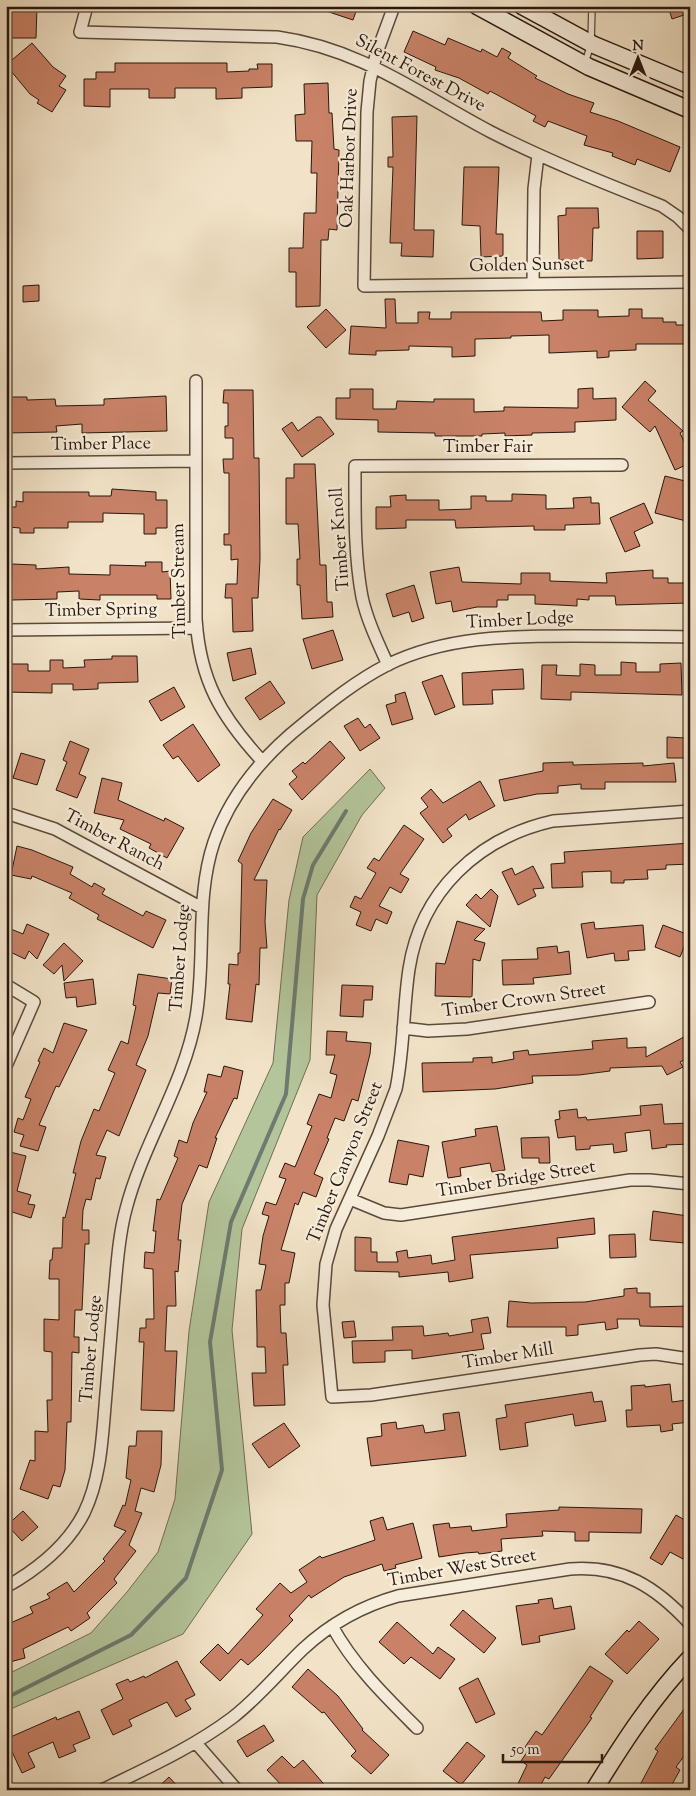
<svg xmlns="http://www.w3.org/2000/svg" width="696" height="1796" font-family="'Sorts Mill Goudy',serif">
<style>
.green{fill:#b4c59b;stroke:#6e6e54}
.lines{fill:none;stroke-linecap:round;stroke-linejoin:round}
.stream{stroke:#6d7b70;stroke-width:4}
.building{fill:#c98268;stroke:#27160c}
.lane-casing{stroke:#5a493b;stroke-width:8}
.street-casing{stroke:#5a493b;stroke-width:14}
.secondary-casing{stroke:#27160c;stroke-width:19}
.lane{stroke:#f7eddb;stroke-width:5.5}
.street{stroke:#f7eddb;stroke-width:11}
.secondary{stroke:#f7eddb;stroke-width:16}
.labels{text-anchor:middle;dominant-baseline:central;stroke-width:5;stroke-linejoin:round;paint-order:stroke}
.street-label{font-size:18px;fill:#27160c;stroke:#f7eddb}
</style>
<rect width="100%" height="100%" fill="#f2e3c8"/>
<filter id="stains"><feTurbulence type="fractalNoise" baseFrequency=".004" numOctaves="4"/><feColorMatrix values="0 0 0 0 .2 0 0 0 0 .09 0 0 0 0 .02 0 0 0 .5 -.17"/></filter>
<radialGradient id="worn" r=".72"><stop offset=".6" stop-color="#630" stop-opacity="0"/><stop offset="1" stop-color="#630" stop-opacity=".3"/></radialGradient>
<path class="green" d="M370 769 385 788 362 815 317 895 310 1060 242 1229 232 1330 252 1534 183 1634 6 1711V1675L91 1633 127 1592 158 1552 175 1499 189 1331 209 1202 273 1063 289 900 303 837Z"/>
<g class="lines">
<path class="stream" d="M6 1698 131 1635 186 1578 222 1470 210 1342 231 1222 286 1094 303 899 313 865 346 811"/>
</g>
<path class="building" d="M11 6H37L36 38H11Z
M317 6H358L353 20 317 8Z
M668 6H690V13L672 19Z
M413 31 445 45 448 38 481 52 482 49 497 57 502 48 511 53 508 58 537 76 535 78 568 94 594 103 590 112 618 121 680 147 670 172 637 159 635 165 612 156 613 153 584 145 587 136 548 121 545 127 533 121 536 116 490 91 488 94 459 78 435 70 436 67 404 52Z
M32 43 53 67 66 76 59 86 66 90 52 112 37 103 39 100 30 94 6 65Z
M115 63H227V72L249 71V69H258L257 64H272V87L242 88V98L216 99V88H175V98H149V89H110V107L84 106V79H96V72H115Z
M328 83 329 113H332L334 149 339 150 337 230 329 229 328 240H321L320 306 296 307V272H289V248H303L304 213H316L317 173H311L312 141H296L295 115 305 114 304 84Z
M417 116 414 230H434L433 257 401 256 402 243H390L393 167H388V157H393L392 117Z
M464 167H499L496 234H503V256L481 257 480 226 462 225Z
M566 208H598L599 228H593L592 261 559 260 558 216 566 215Z
M637 231H663V258L637 259Z
M39 285V301L23 302V286Z
M385 299H395L396 323H418V312H430L429 319H451V312H541L542 321 563 320V310H598V317L629 316V309H642V318H663V322H676V325H690V344H636V350L609 351V357L597 358V351L549 353V335L511 336V338L475 339V356L452 357V347L409 346V350L376 351V355L349 354 351 326 386 328Z
M326 309 346 330 326 348 307 327Z
M645 381 656 391 648 400 683 431 680 433 690 454V463L675 470 655 426 650 432 622 407Z
M593 388V399L616 398V420L575 422V432L532 433V435L505 436V433L482 434V436H435V433L378 432V420L336 419V398H350V389H373V409H396L397 401 434 402V399H474V412L504 411V407L578 408V389Z
M224 390H253L254 458H259L260 559 258 598H252L253 631 233 632 232 598H225L226 584H237L238 559 231 560V545H224V534H229V473H224L223 459H233V438H225V426H228V403H223Z
M166 396 167 431 82 433V424L56 426 57 432 6 433V397H27V400L55 399 56 406 104 405V399Z
M317 417H321L334 434 302 457 282 429 292 422 298 431Z
M294 464H315L320 565H326L327 602H332L333 617 302 619 300 585H297V559H300L298 524H286V478H294Z
M665 476 689 482 684 505 690 507V522L655 513Z
M112 489 156 492V500H167V528H156V534H144V514L103 513V522H68V528H34V533H20V528L8 527V507H16V501L23 502V492H89V496H111Z
M512 494 546 495V509L574 508 573 498 591 497V503H599L600 524 565 525V530H534V526L456 528 455 520H406V528L376 529V507H391L390 496 406 495V500H439V510L471 509V496H486V501H512Z
M644 503 653 523 634 532 640 546 625 552 610 518Z
M145 562H162V572L170 571 171 599H157V595H100V600L79 599V591L57 592V599L11 600 12 564 36 565V569L69 567V574L110 575V565L146 566Z
M459 567 462 582 521 584V573H550V581L607 583 606 573 653 570V578H668V583H690V603L616 605 615 596H589V600L577 599V606L559 605 535 604V595H508V600H497V607H477L453 612 451 601 436 604 430 572Z
M414 585 424 618 412 622 409 612 393 617 386 594Z
M333 630 343 660 312 669 303 639Z
M251 648 256 674 233 681 227 653Z
M112 656H137L138 682 98 683V689L73 690V684H52V693L6 692V664H28V671H50V660H63V668L85 667 84 660 112 659Z
M621 662 636 663V672H660V664L681 663 682 695 571 692V700L541 699 542 665H557L556 675 580 676V664L595 665V675H621Z
M523 669 524 689 492 690 493 704 463 705 462 673Z
M442 675 455 707 435 715 422 682Z
M270 681 285 703 260 720 245 698Z
M174 687 185 707 161 721 149 701Z
M405 692 413 719 392 725 386 705 396 702 395 695Z
M358 718 365 728 370 724 380 738 360 751 344 726Z
M193 724 220 765 198 782 178 756 173 759 163 745Z
M667 737 686 738V758H667Z
M70 741 89 749 79 774 86 777 77 798 56 790 67 762 63 760Z
M330 741 345 758 302 800 289 784 297 777 292 771 303 762 305 764Z
M21 753 45 760 37 785 13 778Z
M573 762V765L643 763V766L674 763 676 782H605V789H581V784L558 786V793L537 794 504 801 499 780 543 771V763Z
M102 778 122 783 118 800 164 821 165 818 184 828 167 858 149 848 151 844 120 829 124 820 94 813Z
M480 781 495 806 469 820 466 814 447 829 452 836 443 843 420 813 428 807 421 798 431 789 443 803Z
M273 799 292 810 280 830 279 829 254 880H267L265 922 267 948H260L259 985 256 984 252 1022 226 1019 230 984H228L229 964 238 965V953H240L242 864 238 861 251 833Z
M404 825 424 839 400 874 409 879 401 893 390 887 379 906 392 912 387 924 376 919 371 931 356 925 361 912 350 907 355 896 361 899 376 873 367 868 374 858 379 861Z
M690 843V864L666 865V869L647 870 648 879 624 880V883H611V871L582 872 583 887 552 888 551 864 565 863 564 852Z
M17 846 32 850 73 867 70 874 92 887 94 883 105 889 102 894 143 916 146 911 166 920 153 948 97 919 99 915 69 898 72 893 32 876 31 879 11 875Z
M533 866 544 888 533 889 536 896 518 905 502 872 512 868 515 875Z
M491 889 498 896 490 927 466 905 476 894 481 899Z
M457 921 485 929 474 940 485 943 480 961 473 959 472 997 435 996 436 963 445 964Z
M594 922 595 929 643 925 645 950 628 951 629 960 615 961 614 953 587 958 581 924Z
M27 924 49 934 37 959 29 951 25 959 6 950V927L23 934Z
M663 925 689 935 680 957 655 947Z
M64 943 83 961 64 981 62 965 54 974 43 965Z
M557 946 558 953 569 951 571 974 533 978 534 984 503 985 502 960 538 959 537 948Z
M138 974 172 979 170 994 158 993 148 1036 136 1065 146 1070 119 1136 107 1130 96 1155 106 1157 100 1179 96 1178 91 1200 86 1199 83 1210 82 1230H89V1244H85L82 1310H75L74 1337H79V1353L72 1352 71 1422H67L65 1470 60 1487 53 1485 48 1499 20 1489 30 1460 35 1461V1431L48 1432 47 1400H52V1352L44 1351V1319L59 1320V1279H49L50 1260H52L53 1248H62L63 1217 65 1218 76 1173H73L81 1141 94 1109 99 1111 115 1073 108 1070 121 1041 128 1044 136 1006 133 1005Z
M93 979 96 1004 77 1007 76 997 66 998 64 983Z
M342 985 373 986 372 1000H364L363 1017 340 1016Z
M64 1023 87 1030 59 1087 56 1086 39 1125 46 1127 38 1151 20 1146 24 1135 14 1132 18 1118 23 1120 31 1099 25 1097 40 1062 38 1061 44 1048 53 1053Z
M327 1031 347 1032 346 1041 371 1043 370 1054 358 1101 352 1099 344 1121 335 1118 327 1138 329 1139 314 1174 323 1178 316 1197 303 1192 298 1205 295 1203 281 1250 295 1253 289 1283H285V1305H280L281 1333H286L288 1365H283L285 1405 254 1406 252 1373H266L265 1347H257V1334L256 1290H261L266 1265 259 1264 263 1236 269 1216 262 1214 266 1202 276 1205 286 1179 279 1177 285 1163 295 1167 312 1126 307 1124 319 1094 331 1098 337 1075 330 1073 335 1055H326Z
M684 1037 690 1049V1057L680 1062 683 1067 667 1075 662 1066 610 1068V1071L579 1075 532 1076 533 1083 495 1089 423 1092 422 1063 473 1062V1058L492 1057V1063L514 1059 513 1052 528 1050 529 1055 593 1049 592 1041 627 1038V1048L646 1047V1057Z
M224 1066 243 1071 237 1099 234 1098 215 1138H217L207 1168 199 1165 182 1204 178 1240H181L178 1272 175 1271 176 1306H167L165 1351H177L174 1411 141 1410 144 1342H139L140 1328H146V1319H154L153 1269 144 1268 145 1252 154 1253 156 1231H153L157 1199 160 1200 178 1158 174 1156 179 1140 187 1143 193 1123 207 1092H204L208 1074 221 1077Z
M662 1104 664 1124 690 1123V1144L666 1145 667 1147 652 1149 650 1130 625 1133 627 1151 614 1153 613 1144 590 1146V1149L576 1150 575 1136 558 1138 555 1120 560 1119 559 1111 577 1109 578 1118 586 1117 587 1120 641 1115 640 1106Z
M497 1126 505 1170 492 1172 490 1163 460 1168 461 1176 448 1178 442 1142 476 1136 475 1129Z
M549 1137 550 1163H539V1158H522L521 1138Z
M398 1140 429 1146 423 1177 409 1174 407 1185 389 1182Z
M6 1151 26 1156 17 1191 31 1195 28 1204 35 1205 31 1218 6 1210Z
M653 1211 688 1216 685 1243 650 1240Z
M594 1218 595 1234 557 1238 558 1248 470 1255 473 1278 449 1282 448 1272 399 1277V1272L355 1271V1237L371 1238V1252H377V1262H398L396 1252 407 1250 408 1258 431 1255 432 1264 455 1260 452 1237Z
M635 1234 636 1257 610 1258 609 1235Z
M637 1288V1293H650V1307L690 1306V1327L640 1326 639 1319H617L618 1328 606 1330 605 1322 578 1325V1335L566 1336V1327H507L509 1301 531 1303 585 1302 624 1296V1289Z
M488 1317 491 1333 481 1334 484 1349 412 1359V1350L385 1351V1362L353 1363 352 1341 393 1340 392 1327 423 1326 424 1336 448 1333 449 1336 473 1332 471 1320Z
M354 1321 356 1337 344 1338 342 1322Z
M670 1384 672 1402 687 1400 690 1422 672 1424 673 1430 661 1432 660 1425 627 1427 626 1410H632L631 1386 645 1385V1387Z
M592 1392 594 1402 602 1401 606 1421 575 1426 573 1414 525 1423 528 1446 500 1450 496 1419 507 1417 505 1405Z
M459 1412 466 1456 371 1466 367 1438 382 1436 381 1424 396 1422 397 1429 423 1425 425 1433 445 1430 443 1414Z
M284 1423 300 1446 269 1468 252 1444Z
M137 1431H162L161 1465 154 1492 141 1488 135 1511 142 1513 129 1545 136 1551 114 1579 117 1583 87 1613 90 1618 71 1631 68 1627 23 1649 25 1658 6 1663V1625L33 1613 30 1607 50 1598 47 1594 67 1582 74 1592 105 1561 103 1559 126 1531 114 1526 123 1505 125 1506 131 1480 126 1478 129 1446H136Z
M559 1507 642 1509 641 1533 589 1532V1541H575V1532L542 1531 543 1536 501 1539 502 1551 479 1554 478 1552 465 1553 439 1557 433 1525 449 1523 450 1528 471 1526 472 1531 507 1527 506 1514 559 1510Z
M23 1511 38 1527 22 1541 7 1525Z
M676 1515 690 1523V1547L683 1559 670 1552 662 1565 650 1558Z
M383 1517 387 1530 413 1523 422 1558 395 1565 396 1568 384 1571 382 1564 344 1577 311 1598 309 1595 289 1616 293 1620 260 1654 248 1665 241 1659 220 1681 200 1662 218 1644 228 1654 263 1615 256 1609 280 1583 291 1593 307 1582 299 1570 320 1556 322 1558 375 1540 370 1521Z
M552 1598 554 1609 571 1606 575 1629 539 1636 540 1642 522 1645 516 1606 539 1603 538 1600Z
M463 1610 496 1638 484 1653 450 1625Z
M639 1621 659 1639 627 1674 605 1654 627 1630 629 1632Z
M397 1622 433 1654 438 1647 455 1659 440 1679 411 1657 404 1664 379 1642Z
M177 1661 195 1695 185 1700 191 1709 176 1717 167 1702 129 1720 132 1726 113 1735 101 1710 123 1699 116 1684 128 1679 130 1682 144 1676 145 1678Z
M590 1666 613 1681 590 1717 592 1718 549 1779 545 1777 538 1790H515L527 1765 521 1761 529 1749 525 1747 536 1731 542 1735Z
M308 1669 338 1696 363 1729 362 1730 389 1755 371 1774 351 1756 356 1751 324 1712 322 1713 292 1687Z
M478 1678 495 1714 476 1723 459 1688Z
M690 1701V1748L676 1767 680 1770 669 1790H650L640 1785 658 1751 655 1749Z
M79 1711 90 1738 73 1745 76 1751 59 1758 53 1742 28 1753 35 1767 22 1773 6 1739 56 1717 57 1720Z
M264 1725 274 1741 247 1757 237 1741Z
M467 1742 485 1756 461 1785 443 1771Z
M282 1756 294 1768 303 1760 329 1790H286L267 1770Z
M169 1777 181 1790H155Z"/>
<g class="lines">
<g class="lane-casing">
<path id="lane" d="M585 63 591 44 592 6"/>
</g>
<g class="street-casing">
<path id="street" d="M87 6 80 32 277 37C362 49 417 93 491 132 546 160 604 183 662 206L678 217 690 229
M394 6 376 55 370 81 367 112 364 286 690 282
M533 284 534 189 538 155
M196 381V619C200 681 221 716 262 761
M6 463 196 461
M6 630 197 628
M388 665C378 643 367 620 362 597 354 554 355 510 355 466L622 465
M690 811 553 821C478 838 421 891 409 969 403 1009 404 1050 396 1089L378 1136 336 1229 326 1264 323 1305 332 1397 371 1395 640 1355 656 1354 690 1359
M6 813 55 829 202 908
M6 985 34 1002 6 1066
M403 1028 428 1031 467 1029 649 1002
M350 1199 384 1213 401 1215 630 1180H650L690 1184
M6 1587C38 1569 67 1546 84 1513 100 1480 102 1442 105 1406 108 1370 111 1334 114 1297 117 1268 118 1238 126 1209 143 1143 184 1085 196 1017 206 959 195 898 214 842 231 793 264 755 303 724 330 702 356 681 387 665 446 636 509 636 574 636 612 636 651 636 690 637
M332 1626C354 1666 385 1696 417 1728
M196 1743 237 1790
M102 1790C147 1768 192 1748 232 1718 258 1698 279 1672 303 1649 330 1624 362 1606 398 1596L570 1569C622 1565 656 1587 690 1624"/>
</g>
<g class="secondary-casing">
<path id="secondary" d="M477 6 589 67 690 110
M522 6 594 45 690 85
M594 1790C623 1743 652 1698 690 1658"/>
</g>
<use href="#lane" class="lane"/>
<use href="#street" class="street"/>
<use href="#secondary" class="secondary"/>
</g>
<g class="labels">
<g class="street-label">
<text transform="translate(420 74) rotate(28)">Silent Forest Drive</text>
<text transform="translate(350 158) rotate(-88)">Oak Harbor Drive</text>
<text transform="translate(527 266) rotate(-1)">Golden Sunset</text>
<text transform="translate(101 445) rotate(-1)">Timber Place</text>
<text x="488" y="448">Timber Fair</text>
<text transform="translate(341 539) rotate(-94)">Timber Knoll</text>
<text transform="translate(180 581) rotate(-91)">Timber Stream</text>
<text transform="translate(101 611) rotate(-1)">Timber Spring</text>
<text transform="translate(520 621) rotate(-3)">Timber Lodge</text>
<text transform="translate(114 841) rotate(28)">Timber Ranch</text>
<text transform="translate(181 958) rotate(-86)">Timber Lodge</text>
<text transform="translate(524 1001) rotate(-8)">Timber Crown Street</text>
<text transform="translate(346 1163) rotate(-68)">Timber Canyon Street</text>
<text transform="translate(516 1180) rotate(-9)">Timber Bridge Street</text>
<text transform="translate(92 1349) rotate(-85)">Timber Lodge</text>
<text transform="translate(508 1357) rotate(-9)">Timber Mill</text>
<text transform="translate(462 1569) rotate(-10)">Timber West Street</text>
</g>
</g>
<rect width="696" height="1796" fill="none" stroke="#f2e3c8" stroke-width="25"/>
<rect x="8" y="8" width="681" height="1781" fill="none" stroke="#27160c" stroke-width="2.5"/>
<rect x="12" y="12" width="671" height="1771" fill="none" stroke="#27160c"/>
<g transform="translate(638 58)" stroke="#f7eddb" stroke-width="4" paint-order="stroke">
<path d="M0-4L9 19L0 12L-9 19Z" fill="#27160c"/>
<text y="-8" font-size="14" font-weight="bold" text-anchor="middle" fill="#27160c">N</text>
</g>
<path d="M503 1754v8h99v-8" fill="none" stroke="#27160c" stroke-width="2.5"/>
<text x="511" y="1754" font-size="15" fill="#27160c" stroke="#f7eddb" stroke-width="4" paint-order="stroke">50 m</text>
<rect width="100%" height="100%" filter="url(#stains)"/>
<rect width="100%" height="100%" fill="url(#worn)"/>
</svg>
